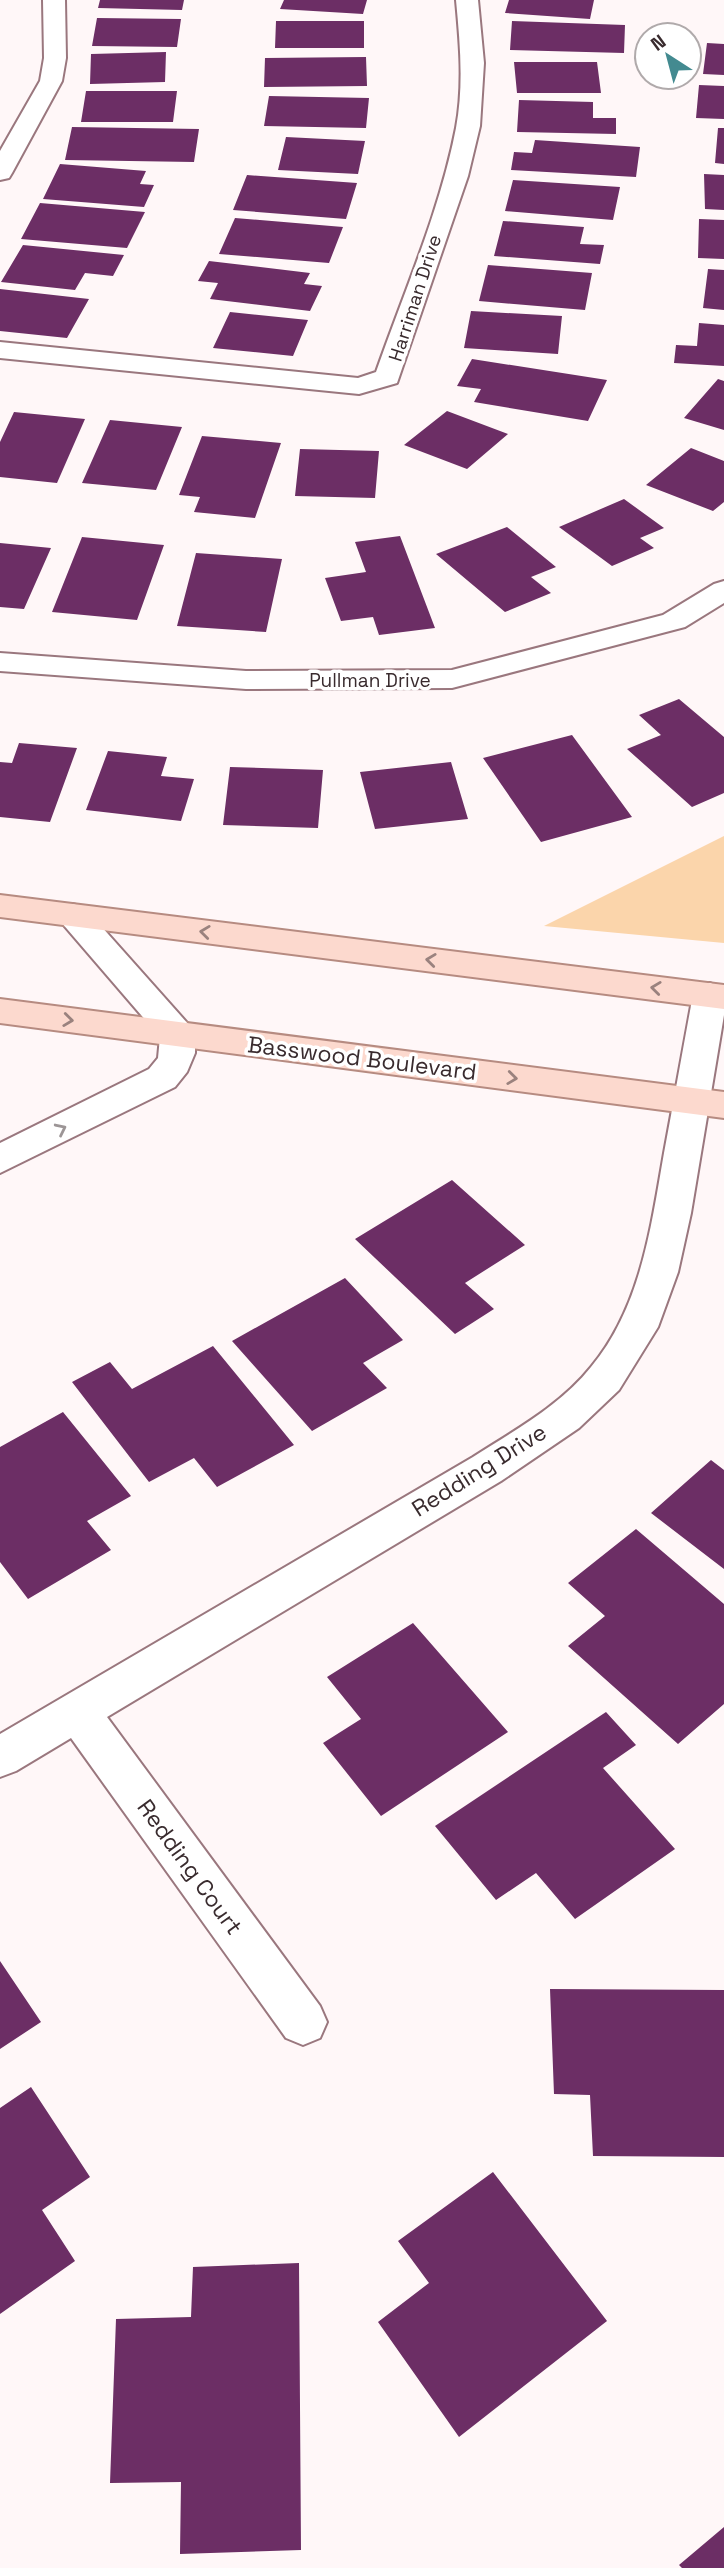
<svg xmlns="http://www.w3.org/2000/svg" width="724" height="2568" font-family="'Space Grotesk',sans-serif">
<style>
.green{fill:#fbd5ab}
.building{fill:#6c2e65}
.lines{fill:none;stroke-linecap:round;stroke-linejoin:round}
.minor-casing{stroke:#9a777e;stroke-width:4}
.major-casing{stroke:#b68b81;stroke-width:4}
.minor{fill:#fff;fill-rule:evenodd}
.major{fill:#fcd9ce;fill-rule:evenodd}
.oneway{stroke:#9a827e}
.oneway2{stroke:#9c9596}
.labels{text-anchor:middle;dominant-baseline:central;stroke-width:7;stroke-linejoin:round;paint-order:stroke}
.far-street-label{font-size:19px;fill:#392b2e;stroke:#fff}
.street-label{font-size:23px;fill:#392b2e;stroke:#fff}
</style>
<rect width="100%" height="100%" fill="#fff7f8"/>
<path class="green" d="M724 836V943L544 926Z"/>
<path class="building" d="M100 0H184L182 10 98 8Z
M284 0H367L363 14 280 9Z
M509 0H594L590 19 505 13Z
M97 18 181 19 177 47 92 46Z
M276 21H364V48H275Z
M512 21 625 25 624 53 510 50Z
M707 43 724 44V75L703 74Z
M166 52 165 82 90 84 91 54Z
M366 57 367 86 264 87 265 58Z
M514 62H597L601 93H517Z
M699 85 724 86V119L696 118Z
M86 91H177L173 122H81Z
M269 96 369 98 366 128 264 126Z
M519 100 593 102V118H616V134L517 132Z
M72 127 199 129 194 162 65 160Z
M718 128H724V164L715 163Z
M286 137 365 141 358 174 278 170Z
M535 140 640 147 636 177 511 170 514 152 532 153Z
M60 164 146 171 140 184 154 185 144 207 43 199Z
M704 174 724 175V210L705 209Z
M247 175 357 183 346 219 233 210Z
M513 180 620 187 613 220 505 211Z
M40 203 145 212 127 248 21 239Z
M235 218 343 227 329 263 219 254Z
M699 219 724 220V259L698 258Z
M503 221 584 227 580 244 604 245 600 264 494 256Z
M23 245 124 255 113 276 85 273 75 290 1 282Z
M209 261 310 273 304 284 322 286 310 311 210 299 218 283 198 281Z
M488 265 592 273 585 310 479 301Z
M708 269 724 270V310L703 308Z
M0 289 89 299 67 338 0 331Z
M471 311 562 316 558 354 464 348Z
M230 312 308 320 293 356 213 348Z
M699 323 724 325V366L674 363 676 345 697 346Z
M472 359 607 380 588 421 474 402 481 389 457 386Z
M718 379 724 381V430L684 418Z
M447 411 508 434 467 469 404 445Z
M14 412 85 419 57 483 0 477V442Z
M110 420 182 427 156 490 82 483Z
M202 436 281 443 255 518 194 512 200 497 179 495Z
M691 448 724 461V502L713 511 646 485Z
M300 449 379 451 375 498 295 496Z
M624 499 664 528 640 538 654 548 612 566 559 527Z
M507 527 556 567 531 577 551 593 505 612 436 554Z
M400 536 435 628 379 635 373 617 341 621 325 578 366 572 355 542Z
M82 537 164 545 137 620 52 612Z
M0 543 51 548 24 609 0 607Z
M196 553 282 559 266 632 177 626Z
M679 699 724 737V793L692 807 627 749 661 735 639 715Z
M572 735 632 817 541 842 483 758Z
M19 743 77 748 50 822 0 817V762L12 763Z
M108 751 167 757 161 776 194 779 181 821 86 810Z
M451 762 468 819 375 829 360 772Z
M230 767 323 770 318 828 223 825Z
M452 1180 525 1245 465 1283 494 1309 455 1334 355 1239Z
M345 1278 403 1340 363 1363 387 1388 312 1431 232 1341Z
M213 1346 294 1445 217 1487 194 1458 149 1482 72 1382 110 1362 132 1389Z
M63 1412 131 1496 87 1521 111 1550 28 1599 0 1562V1447Z
M711 1460 724 1470V1569L651 1513Z
M636 1529 724 1604V1704L678 1744 568 1646 605 1616 568 1583Z
M413 1623 508 1732 381 1816 323 1743 361 1719 327 1677Z
M606 1712 636 1745 603 1768 675 1849 575 1919 536 1873 496 1900 435 1826Z
M0 1961 41 2022 0 2049Z
M550 1989 724 1990V2157L593 2156 590 2095 554 2094Z
M31 2087 90 2177 42 2210 75 2261 0 2314V2108Z
M493 2172 607 2321 459 2437 378 2322 429 2283 398 2241Z
M299 2263 301 2550 180 2554 181 2482 110 2483 116 2319 191 2317 193 2267Z
M724 2527V2568H682L679 2565Z"/>
<g class="lines">
<g class="minor-casing">
<path id="minor" d="M43 0H65L66 58 62 81 12 173 9 178 0 180V151L40 81 44 58Z
M456 0H478L484 63 480 126 468 176 397 383 359 394 0 358V342L358 378 376 372C404 292 440 211 456 128 464 85 460 43 456 0Z
M724 581V603L685 627 452 688 246 689 0 671V653L246 671 452 670 663 615 714 584Z
M72 904 84 907 189 1025 195 1034V1053L187 1072 175 1087 0 1173V1143L149 1069 158 1058 160 1037 55 915 60 907Z
M710 983 724 989V1015L691 1213 678 1272 658 1327 619 1390 579 1428 501 1481 107 1717 320 2006 327 2022 320 2038 303 2045 286 2038 71 1738 16 1771 0 1777V1734L473 1457C513 1431 560 1406 591 1367 641 1307 651 1227 664 1153 674 1100 683 1048 693 995L698 986Z"/>
</g>
<g class="major-casing">
<path id="major" d="M0 895 724 985V1009L0 917Z
M0 999 724 1092V1118L0 1023Z"/>
</g>
<use href="#minor" class="minor"/>
<use href="#major" class="major"/>
</g>
<defs><path id="oneway-chevron" d="M-2-3.5L2.5 0L-2 3.5" fill="none" stroke-width="1.6" stroke-linecap="round" stroke-linejoin="round" transform="scale(1.75)"/></defs>
<g class="oneway">
<use href="#oneway-chevron" transform="translate(205 932) rotate(-173)"/>
<use href="#oneway-chevron" transform="translate(431 960) rotate(-173)"/>
<use href="#oneway-chevron" transform="translate(656 988) rotate(-173)"/>
<use href="#oneway-chevron" transform="translate(68 1020) rotate(7)"/>
<use href="#oneway-chevron" transform="translate(512 1078) rotate(7)"/>
</g>
<use class="oneway2" href="#oneway-chevron" transform="translate(61 1129) rotate(-26)"/>
<g class="labels">
<g class="far-street-label">
<text transform="translate(415 298) rotate(-72)">Harriman Drive</text>
<text x="370" y="680">Pullman Drive</text>
</g>
<g class="street-label">
<text transform="translate(362 1058) rotate(7)">Basswood Boulevard</text>
<text transform="translate(479 1470) rotate(-32)">Redding Drive</text>
<text transform="translate(190 1867) rotate(54)">Redding Court</text>
</g>
</g>
<g transform="translate(668 56) rotate(324)"><circle r="33" fill="#ffffff" stroke="#b0aaab" stroke-width="2"/>
<path d="M0-5L12 26L0 18L-12 26Z" fill="#438a90"/>
<text y="-10" font-size="19" font-weight="bold" text-anchor="middle" fill="#392b2e">N</text>
</g>
</svg>
